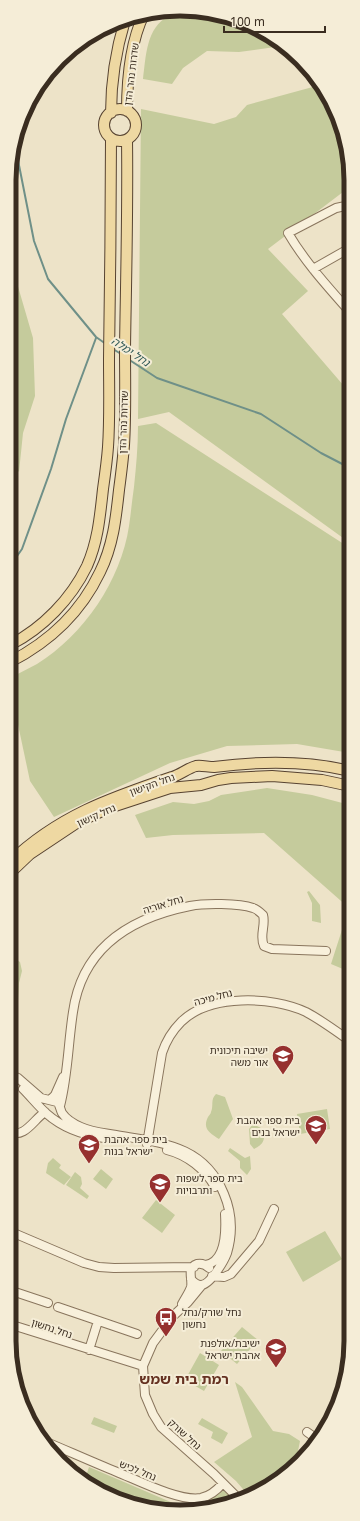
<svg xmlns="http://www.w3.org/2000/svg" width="360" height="1521" font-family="Georgia,'Noto Sans Hebrew',serif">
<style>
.green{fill:#c5cb9c}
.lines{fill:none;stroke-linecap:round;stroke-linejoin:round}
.stream{stroke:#6f9088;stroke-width:2}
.minor-casing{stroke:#89755d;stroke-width:10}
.major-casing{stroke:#574331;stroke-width:12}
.minor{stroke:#f8f0db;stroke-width:8}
.major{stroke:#eed8a2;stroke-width:10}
.labels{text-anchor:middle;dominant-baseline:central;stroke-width:4;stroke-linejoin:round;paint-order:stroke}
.street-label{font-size:10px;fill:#3a2d20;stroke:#f5edd7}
.poi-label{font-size:10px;fill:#3a2d20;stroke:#f5edd7;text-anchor:end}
.water-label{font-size:11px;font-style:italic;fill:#305957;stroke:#f5edd7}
.district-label{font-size:14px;font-weight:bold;fill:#653121;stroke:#f5edd7}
.rim{fill:none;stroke:#3a2d20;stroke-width:5}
</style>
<rect width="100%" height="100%" fill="#ede3c8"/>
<path class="green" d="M203 10 256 27 282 46 239 52 207 51 183 68 172 84 143 79C146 57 146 27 169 16 175 13 195 12 203 10Z
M320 85 333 105 350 158V191L343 192 268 249 308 291 282 314 350 393V543L169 412 138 419 141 109 214 124 236 117 247 105Z
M10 259 33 338 35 396 23 433 19 472 10 462Z
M156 423 350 548V753L297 744 227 746 170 763 54 817 30 781 10 687V678C19 673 28 669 37 664 84 635 121 580 129 526 131 513 132 500 134 487 136 467 138 447 138 426Z
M267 788 312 795 350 805V972L331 964 349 908 264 833 173 835 146 838 135 815 173 802 194 804 209 801 221 795Z
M309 891 320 905 321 923 312 921V903L307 892Z
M10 955 20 962 22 971 19 983 17 1017 15 1066 9 1064Z
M216 1094 225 1097 233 1119 219 1139C210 1133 202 1129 208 1117 209 1115 211 1114 211 1112 214 1105 210 1100 216 1094Z
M327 1109 330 1129 300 1134 297 1114Z
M253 1124 265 1130C264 1141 264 1144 254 1149L250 1144 249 1129Z
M230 1148 245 1158 250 1156 251 1169 247 1175 240 1168V1161L228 1151Z
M53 1158 61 1165 59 1168 71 1177 64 1185 46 1173 48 1163Z
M101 1169 113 1179 106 1189 93 1179Z
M75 1172 81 1177 82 1184 80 1188 89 1196 87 1199 66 1185Z
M156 1200 175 1215 162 1233 142 1218Z
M325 1231 342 1259 303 1282 286 1252Z
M242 1327 258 1340 237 1364 221 1351Z
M200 1353 219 1365 204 1391 185 1380Z
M235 1382 242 1387 273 1431 289 1434 300 1441 298 1451 305 1453 284 1477 248 1495 236 1481 214 1462 252 1437Z
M94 1417 117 1426 114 1433 91 1424Z
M202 1418 228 1433 222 1444 211 1438 213 1432 198 1424Z
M89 1467 180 1506 198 1508 202 1500 223 1487 235 1501 224 1506 169 1512 104 1494 85 1479Z"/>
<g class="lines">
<path class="stream" d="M15 145 34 241 48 279 96 337 106 344
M113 349 121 354
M128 359 157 378 261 414 321 453 350 468
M10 566 22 549 51 469 66 419 96 338"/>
<g class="minor-casing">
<path id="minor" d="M313 269 350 248
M350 312C328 287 305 262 288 233L336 208 350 205
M9 1074 18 1078 41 1098 57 1102C60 1105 60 1109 62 1113 66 1119 74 1124 81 1127 92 1132 105 1133 116 1135 162 1143 204 1145 224 1194 232 1213 233 1233 227 1253 224 1261 210 1285 201 1285 197 1285 194 1283 191 1279
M23 1089C31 1097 39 1107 47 1114 64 1129 83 1135 104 1138
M50 1100 55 1095 63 1077
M60 1106C68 1075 68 1044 73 1012 82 948 130 918 190 906 204 903 239 903 253 908 257 909 260 912 263 915 266 925 259 936 264 946L272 949 326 951
M9 1131C24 1140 34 1119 45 1112
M147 1144 162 1053C166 1041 172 1031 181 1022 209 994 272 996 306 1012 321 1020 336 1031 350 1041
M167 1150C187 1155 205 1169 215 1187
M9 1231 84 1263 99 1267 114 1268 194 1267
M206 1265C226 1261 226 1231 225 1214
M212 1276 224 1277 231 1274 259 1241 274 1209
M202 1285 188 1302 173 1316 153 1343 143 1366 145 1395 153 1414 161 1427 214 1474 239 1499
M9 1290 48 1303
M182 1304C185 1298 189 1293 191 1287 193 1279 186 1268 197 1264 202 1263 206 1265 209 1268
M58 1307 137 1334
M9 1324 143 1366
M89 1350 98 1321
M307 1432 317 1439
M44 1441C68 1451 92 1462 117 1472 137 1480 180 1502 201 1498 210 1496 218 1489 223 1483"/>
</g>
<g class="major-casing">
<path id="major" d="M104 125a16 16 0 1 1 32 0a16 16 0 1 1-32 0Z
M127 111C127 79 130 43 144 14
M111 113C111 81 116 50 125 20
M10 645C43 628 71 599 87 566 98 541 100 516 103 489 105 475 107 461 108 447 110 418 109 388 109 359 110 285 111 212 111 138
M10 662C49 642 81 612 100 572 113 546 116 518 119 490 121 475 123 460 124 445 126 413 125 380 125 348 126 279 128 209 127 140
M10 862C58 816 110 798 172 777 180 775 188 768 196 766 201 765 208 767 214 767 260 761 305 760 350 771
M10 873 30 854 78 822 109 808 170 788 201 785 218 780 231 778 272 776 322 780 350 786"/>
</g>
<use href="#minor" class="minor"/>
<use href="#major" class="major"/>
</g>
<defs>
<g id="school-pin" transform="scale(1.15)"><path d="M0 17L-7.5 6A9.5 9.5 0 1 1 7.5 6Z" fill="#96302f" stroke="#f5edd7"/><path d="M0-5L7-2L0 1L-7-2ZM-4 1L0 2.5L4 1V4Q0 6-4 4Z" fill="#fff"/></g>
<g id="bus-pin" transform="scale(1.15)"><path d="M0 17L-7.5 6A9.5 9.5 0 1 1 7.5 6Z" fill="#96302f" stroke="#f5edd7"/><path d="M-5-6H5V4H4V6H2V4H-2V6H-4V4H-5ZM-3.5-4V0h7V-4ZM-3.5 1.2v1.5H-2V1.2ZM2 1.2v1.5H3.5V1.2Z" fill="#fff"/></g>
</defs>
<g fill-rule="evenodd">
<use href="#school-pin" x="283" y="1056"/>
<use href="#school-pin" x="316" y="1126"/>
<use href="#school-pin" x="89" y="1145"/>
<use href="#school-pin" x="160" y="1184"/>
<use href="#bus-pin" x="166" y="1318"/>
<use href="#school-pin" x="276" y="1349"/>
</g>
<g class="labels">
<g class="street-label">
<text transform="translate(131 74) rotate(-83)">שדרות נהר הדן</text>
<text transform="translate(123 422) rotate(-88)">שדרות נהר הדן</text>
<text transform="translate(152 784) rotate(-20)">נחל הקישון</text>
<text transform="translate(96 815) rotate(-24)">נחל קישון</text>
<text transform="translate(163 904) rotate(-17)">נחל אוריה</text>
<text transform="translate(213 997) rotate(-15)">נחל מיכה</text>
<text transform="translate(52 1328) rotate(18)">נחל נחשון</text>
<text transform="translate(185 1434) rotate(42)">נחל שורק</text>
<text transform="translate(138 1470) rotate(22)">נחל לכיש</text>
</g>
<g class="poi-label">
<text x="268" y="1050">ישיבה תיכונית<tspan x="268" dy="12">אור משה</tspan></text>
<text x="300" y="1120">בית ספר אהבת<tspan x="300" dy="12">ישראל בנים</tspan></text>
<text x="104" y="1139" text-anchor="start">בית ספר אהבת<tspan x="104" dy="12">ישראל בנות</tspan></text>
<text x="176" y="1178" text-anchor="start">בית ספר לשפות<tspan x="176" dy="12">ותרבויות</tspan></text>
<text x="182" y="1312" text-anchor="start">נחל שורק/נחל<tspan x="182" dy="12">נחשון</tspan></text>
<text x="260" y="1343">ישיבת/אולפנת<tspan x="260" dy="12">אהבת ישראל</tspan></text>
</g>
<g class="water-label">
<text transform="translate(131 351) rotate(34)">נחל ימלה</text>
</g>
<g class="district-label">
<text x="184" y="1378">רמת בית שמש</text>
</g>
</g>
<path d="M0 0H360V1521H0ZM180 16H180A164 164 0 0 1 344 180V1341A164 164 0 0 1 180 1505H180A164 164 0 0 1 16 1341V180A164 164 0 0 1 180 16Z" fill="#f5edd7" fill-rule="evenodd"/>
<path class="rim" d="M180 16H180A164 164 0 0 1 344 180V1341A164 164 0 0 1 180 1505H180A164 164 0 0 1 16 1341V180A164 164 0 0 1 180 16Z"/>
<path d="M224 26v6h101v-6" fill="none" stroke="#3a2d20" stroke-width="2"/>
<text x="230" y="26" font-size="12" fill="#3a2d20" stroke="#f5edd7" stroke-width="3" paint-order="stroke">100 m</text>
</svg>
